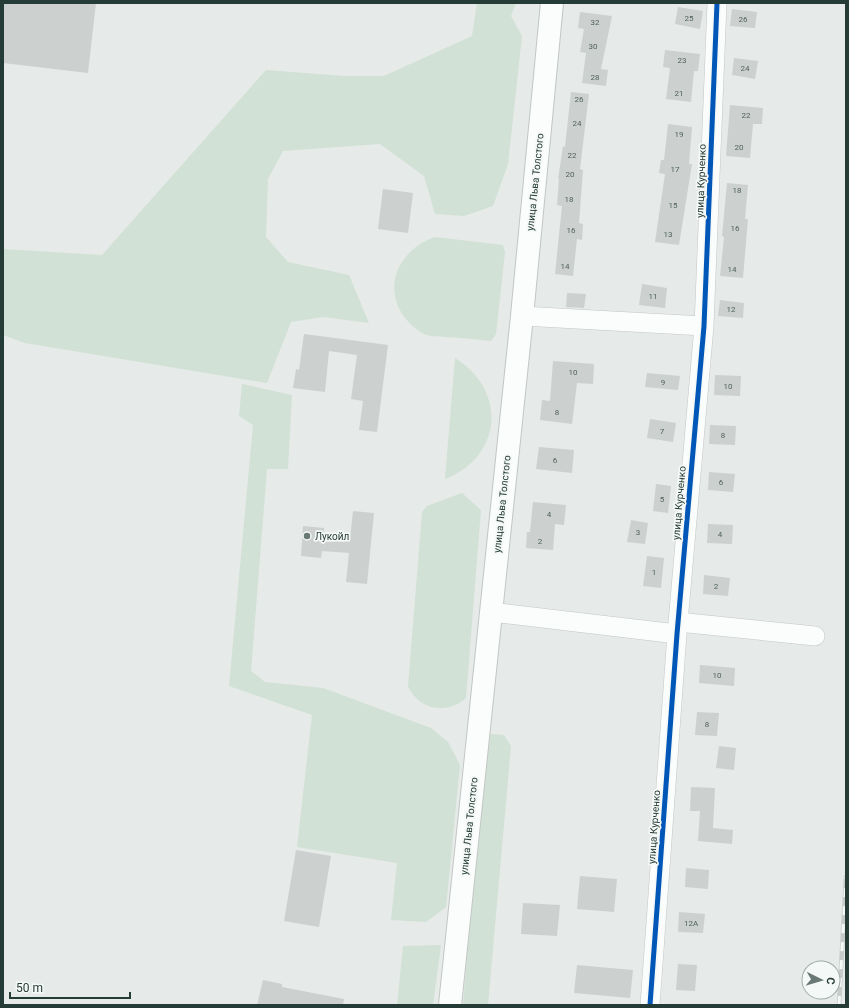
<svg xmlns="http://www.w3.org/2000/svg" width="849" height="1008" font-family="Roboto,sans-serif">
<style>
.green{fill:#d1e1d5}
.building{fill:#ccd1cf}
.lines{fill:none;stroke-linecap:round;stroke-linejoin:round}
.minor-casing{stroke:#c3c7c5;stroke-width:20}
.secondary-casing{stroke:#c1c7c5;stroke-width:24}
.minor{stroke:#fbfcfc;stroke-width:19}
.secondary{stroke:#fbfcfc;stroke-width:22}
.rail-casing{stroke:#c7cbc9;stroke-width:4.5}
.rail{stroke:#f4f8f6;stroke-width:3;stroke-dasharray:9;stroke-linecap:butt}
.cycleway-casing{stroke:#f4f8f6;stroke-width:8}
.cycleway{stroke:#0057b8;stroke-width:5}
.poi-dot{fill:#697874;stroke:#f4f8f6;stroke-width:1.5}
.labels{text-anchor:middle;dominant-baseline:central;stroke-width:3.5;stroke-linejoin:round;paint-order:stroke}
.number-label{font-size:8px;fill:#50615c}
.street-label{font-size:10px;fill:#253b35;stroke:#f4f8f6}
.poi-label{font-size:10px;fill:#253b35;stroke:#f4f8f6;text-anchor:start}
</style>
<rect width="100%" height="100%" fill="#e6eae8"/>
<path class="green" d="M477 3H516L511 16 522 36 508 164 493 206 464 216 435 214 424 176 380 144 283 151 268 179 266 237 288 262 349 275 369 323 323 317 291 322 267 383 25 343 3 335V249L102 255 266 70 344 76H384L472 36Z
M435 237 503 245 505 252 496 334 491 341C476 339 461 338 445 337 440 336 432 337 427 335 418 332 411 325 405 318 381 286 400 249 435 237Z
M455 358C508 391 502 457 445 479Z
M242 384 292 395 288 469H267L251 671 265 682 323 688 431 728 448 742 460 765 446 907 426 922 391 920 397 863 297 847 312 715 229 686 253 425 239 416Z
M462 493 481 510 466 698C446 715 420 710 408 687L422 512 427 506Z
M491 734 504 735 511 746 488 1005H463L485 740Z
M441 945 433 1005H397L403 946Z"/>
<path class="building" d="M3 3H96L88 73 3 63Z
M678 7 703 11 700 29 675 24Z
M732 9 757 12 755 28 730 26Z
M580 12 612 16 601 69 608 70 606 86 582 83 586 53 580 52 584 29 578 28Z
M665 50 700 54 698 71H694L691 102 666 99 670 68 663 67Z
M734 58 758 61 755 79 732 75Z
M571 92 589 94 580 169 583 170 579 223 583 224 582 240 577 239 573 276 555 274 562 206 557 205 559 179H558L563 146 565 147Z
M730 105 763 108 762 124H753L750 158 726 156Z
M668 124 692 127 689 164H692L679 245 655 242 665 174 659 173 661 160H664Z
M727 183 748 185 745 219H748L743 278 720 276 724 237 722 236Z
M383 189 413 193 408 233 378 229Z
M642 284 667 288 665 308 639 305Z
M567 293 586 294 584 308 566 307Z
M720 300 744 303 743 318 718 316Z
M304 334 388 345 377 432 359 430 363 401 351 399 357 355 329 351 325 392 293 388 296 369 299 370Z
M553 361 594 364 593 384 577 383 572 424 540 420 542 400 550 401Z
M647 373 680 376 678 390 645 387Z
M715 375 741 376 740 396 714 395Z
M650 419 676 423 673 442 647 438Z
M710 425 736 426 735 445 709 444Z
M539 447 574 450 572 473 536 469Z
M709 472 735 474 733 492 708 490Z
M656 484 671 486 668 513 653 511Z
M533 502 566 505 564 525 555 524 553 550 526 548 527 532H530Z
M353 511 374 513 367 584 346 582 349 553 322 551 321 558 301 556 303 526 324 528 323 537 350 539Z
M631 520 648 523 645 544 627 542Z
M708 524 733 525 732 544 707 543Z
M647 556 664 558 661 588 643 586Z
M704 575 730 578 728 596 703 594Z
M700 665 735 668 734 686 699 683Z
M697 712 719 713 717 736 695 735Z
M719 746 736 748 734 770 716 768Z
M691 787 715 788 713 828 733 830 732 844 698 841 700 811H690Z
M296 850 331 856 319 927 284 921Z
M686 868 709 870 708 889 685 887Z
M580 876 617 879 614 912 577 909Z
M523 903 560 905 557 936 521 934Z
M679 912 705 914 703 933 678 932Z
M678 964 697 965 695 991 676 990Z
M577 965 633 970 630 998 574 993Z
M263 980 282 984V987L344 999 343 1005H257Z"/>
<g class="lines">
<g class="minor-casing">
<path id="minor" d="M522 316 704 326
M491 612 677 634
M678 622 815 636
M650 1005 677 634 704 326 717 3"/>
</g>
<g class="secondary-casing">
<path id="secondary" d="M450 1005 522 316 552 3"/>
</g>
<use href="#minor" class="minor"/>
<use href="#secondary" class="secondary"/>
<g class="rail-casing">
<path id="rail" d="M839 1005 846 877"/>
</g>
<use href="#rail" class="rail"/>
<g class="cycleway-casing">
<path id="cycleway" d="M650 1005 677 634 704 326 717 3"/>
</g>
<use href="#cycleway" class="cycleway"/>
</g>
<circle class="poi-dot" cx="307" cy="536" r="4"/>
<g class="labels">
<g class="number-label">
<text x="689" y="18">25</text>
<text x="743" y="19">26</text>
<text x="595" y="22">32</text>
<text x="593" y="46">30</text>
<text x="682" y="60">23</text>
<text x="745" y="68">24</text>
<text x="595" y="77">28</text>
<text x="679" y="93">21</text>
<text x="579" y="99">26</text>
<text x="746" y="115">22</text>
<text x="577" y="123">24</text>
<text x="679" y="134">19</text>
<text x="739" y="147">20</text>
<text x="572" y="155">22</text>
<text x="675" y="169">17</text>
<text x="570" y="174">20</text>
<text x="737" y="190">18</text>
<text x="569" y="199">18</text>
<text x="673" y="205">15</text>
<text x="735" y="228">16</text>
<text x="571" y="230">16</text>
<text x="668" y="234">13</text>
<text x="565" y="266">14</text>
<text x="732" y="269">14</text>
<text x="653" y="296">11</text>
<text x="731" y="309">12</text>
<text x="573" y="372">10</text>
<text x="663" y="382">9</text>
<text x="728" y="386">10</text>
<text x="557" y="412">8</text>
<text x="662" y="431">7</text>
<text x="723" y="435">8</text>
<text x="555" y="460">6</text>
<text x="721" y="482">6</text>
<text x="662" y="499">5</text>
<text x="549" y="514">4</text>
<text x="638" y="532">3</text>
<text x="720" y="534">4</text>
<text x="540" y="541">2</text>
<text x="654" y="572">1</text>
<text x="716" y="586">2</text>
<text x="717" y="675">10</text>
<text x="707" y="724">8</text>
<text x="691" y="923">12А</text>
</g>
<g class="street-label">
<text transform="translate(701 181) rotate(-88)">улица Курченко</text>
<text transform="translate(535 182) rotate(-84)">улица Льва Толстого</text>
<text transform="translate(679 503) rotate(-85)">улица Курченко</text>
<text transform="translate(502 504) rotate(-84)">улица Льва Толстого</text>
<text transform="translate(469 826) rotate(-84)">улица Льва Толстого</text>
<text transform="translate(654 827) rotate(-86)">улица Курченко</text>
</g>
<g class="poi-label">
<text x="315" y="536">Лукойл</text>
</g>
</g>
<rect width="849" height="1008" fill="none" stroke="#253b35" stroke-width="8"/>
<g transform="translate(821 980) rotate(95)"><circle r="19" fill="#f4f8f6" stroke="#a1aca9"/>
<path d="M0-3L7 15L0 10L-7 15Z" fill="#697874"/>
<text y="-6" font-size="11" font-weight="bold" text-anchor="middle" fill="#253b35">С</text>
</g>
<path d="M10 992v6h120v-6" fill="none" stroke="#253b35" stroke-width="2"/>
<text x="16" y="992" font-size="12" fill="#253b35" stroke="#f4f8f6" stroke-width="3" paint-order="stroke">50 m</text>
</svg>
